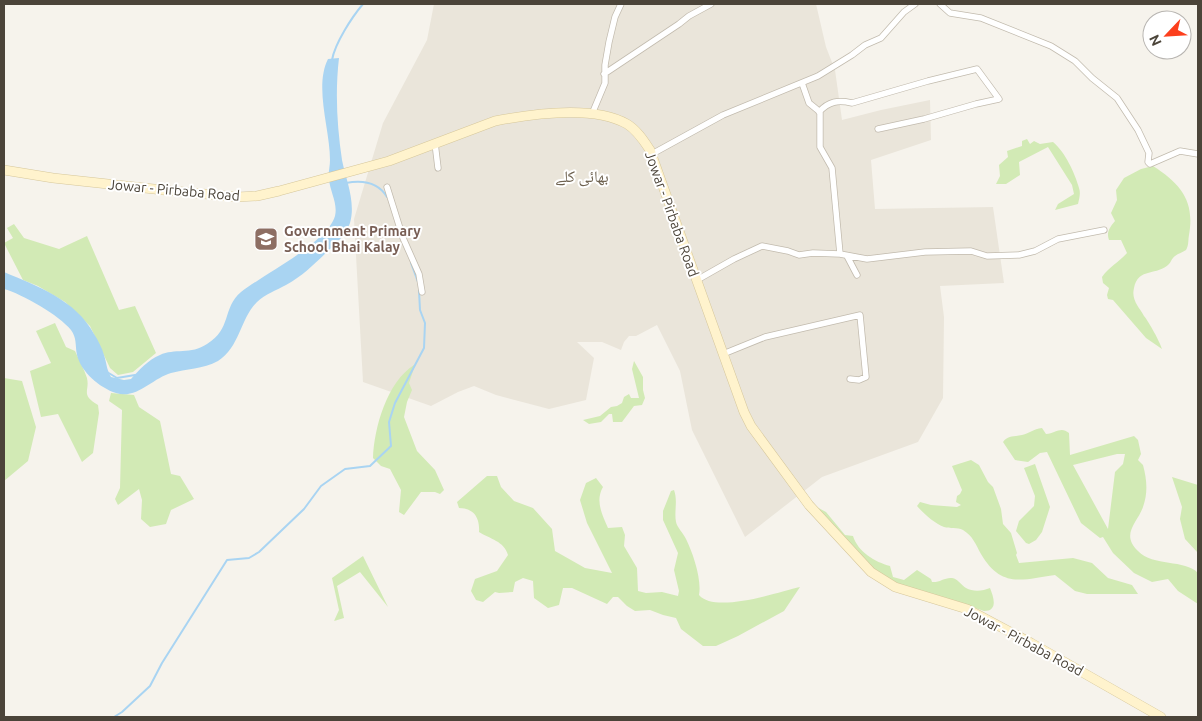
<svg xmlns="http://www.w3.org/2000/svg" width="1202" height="721" font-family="Ubuntu,'Noto Naskh Arabic',sans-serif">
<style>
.residential{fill:#eae5da}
.green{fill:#d2eab5;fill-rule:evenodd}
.water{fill:#a9d4f2}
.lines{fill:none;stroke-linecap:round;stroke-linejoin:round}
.stream{stroke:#a9d4f2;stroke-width:2}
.minor-casing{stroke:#c2bbae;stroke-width:7}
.secondary-casing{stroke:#d6c79b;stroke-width:10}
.minor{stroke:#fff;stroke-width:5.5}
.secondary{stroke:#fff3cd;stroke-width:9}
.labels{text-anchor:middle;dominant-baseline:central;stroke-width:4;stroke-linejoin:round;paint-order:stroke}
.street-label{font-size:14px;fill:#4b4439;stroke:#fff}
.education-label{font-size:14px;font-weight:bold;fill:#785e54;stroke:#fff;text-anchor:start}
.quarter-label{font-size:16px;fill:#6e6250;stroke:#fff}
</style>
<rect width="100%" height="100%" fill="#f6f3ec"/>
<path class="residential" d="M434 4H816L826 47 835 70 842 120 881 110 930 100 931 140 871 160 875 209 993 207 1004 283 940 286 944 317 943 398 918 442 822 477 745 537 692 430 680 371 657 325 636 336H629L624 342 621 350 602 342H577L594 358 586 400 549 409 496 395 474 386 458 392 431 406 363 382 354 219 383 123 427 40Z"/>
<path class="green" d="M1027 139 1030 144 1034 141 1040 144 1053 142C1065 152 1075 173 1079 188 1081 193 1079 199 1078 204L1055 210 1058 204 1074 194 1072 185 1048 147 1019 162 1020 175 1006 184H996L1000 176 999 165 1008 157 1007 151 1022 146V141Z
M1153 166C1181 184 1195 201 1189 235 1188 240 1189 245 1186 250 1182 253 1176 254 1173 258 1171 260 1171 262 1169 264 1158 276 1138 267 1134 288 1131 300 1139 307 1144 316 1149 322 1160 342 1162 349L1146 338 1113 300 1108 299 1107 295 1109 288 1103 283 1102 277C1109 267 1119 262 1127 253L1121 240H1109C1106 232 1110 227 1115 221L1111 213 1117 200 1116 190 1124 178 1141 169Z
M14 224 24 238 59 249 87 236 119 310 135 306 156 353 133 372 118 375 110 368 90 326 65 302 38 286 23 280 4 243 13 238 7 228Z
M55 323 66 347 75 351C79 360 84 369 87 378 90 392 80 394 98 405L99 413 93 453 82 462 58 414 41 417 30 371 51 363 36 331Z
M634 361 643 377V390L645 398 642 405 634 406 622 422H613L612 414H609L601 422 589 424 583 420 600 416 611 407 617 406 622 403 624 397 629 394 631 398H639L632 369Z
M414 365V368L409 383 412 390 407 402 404 417 417 451 435 470 444 490 440 494 435 492H421L404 515 399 512 401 490 390 469 381 466 373 458C374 428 387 382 414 365Z
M4 378 22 381 36 427 28 461 4 481Z
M111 393 134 395 139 407 160 421 171 474 180 476 194 499 171 510 166 524 150 527 141 519 142 500 139 489 118 505 115 499 120 488 122 410 109 401Z
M1042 428 1046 434C1056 433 1061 426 1069 433L1070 455 1134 436 1138 440 1141 454 1138 460 1143 465C1147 480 1148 493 1143 507 1138 522 1120 534 1138 551 1153 567 1185 559 1198 573V604L1178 591 1168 579 1152 582 1134 573 1113 553 1103 537 1100 538 1081 523 1047 452 1040 453 1028 462 1015 460 1003 442C1008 435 1014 437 1022 435 1030 433 1033 429 1042 428ZM1117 454H1125L1123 464 1115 472 1108 529 1073 465Z
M971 460 979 465 988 482 993 487 1001 509 1003 524 1011 533 1017 553 1016 555 1019 563 1073 558 1092 563 1108 578 1132 585 1138 594H1087L1075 591 1055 575C1021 580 1001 588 981 554 976 545 973 536 963 530 957 527 950 529 944 527 934 523 924 514 917 506L920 502 931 505 957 507 961 505 956 502 957 496 960 494 962 490 952 466Z
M1035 464 1050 507 1042 532 1036 540 1029 544 1026 543 1016 531 1019 521 1034 506 1035 496 1024 468Z
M487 476H497L501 487 514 501 533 508 552 529 555 551 585 568 612 573 587 523 580 500 586 483 596 478 603 487C595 501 602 514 608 528L622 527 625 535 624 546 637 568 638 591 646 593 662 592 678 596 679 591 674 570 678 553 663 520V511L671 491 674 490C678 501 674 511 676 522 677 527 683 533 686 539 693 553 702 580 699 595 715 614 778 592 800 587L784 611 738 636 716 646H703L681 629 676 618 663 615 650 610 635 611 627 606 618 597H613L607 604 572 588H563L559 605 548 608 534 598 533 581 523 578 515 582 513 592 499 593 495 592 483 602 476 600 471 591 475 579 497 571 508 555C504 541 490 539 479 532 480 518 474 508 459 508L457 502Z
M1172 477 1198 485V553L1185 539 1180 519 1182 507Z
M813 505 826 512 845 535 853 536C858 552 875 562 890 566L893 577 904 580 917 570 931 579 932 582C939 583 945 577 952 578 958 579 961 585 966 588 973 592 983 591 990 588 994 598 998 611 984 611L946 598 925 594 891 581 877 573Z
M363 556 388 607 360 572 337 586 344 618 334 621 339 610 332 578Z"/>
<path class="water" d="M339 58C335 92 337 126 342 160 346 180 356 202 350 223 346 235 336 243 327 252 313 265 304 275 286 285 277 290 265 294 257 302 240 319 240 347 218 361 203 369 186 369 171 373 153 378 136 400 116 393 100 388 81 372 77 355 75 345 77 338 71 330 59 315 22 294 4 289V272C37 286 76 300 94 334 98 340 102 348 104 355 107 364 106 368 111 377L124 380 131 379C139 370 148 360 160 355 174 348 191 355 207 344 232 329 222 308 241 292 264 274 327 243 335 216 338 203 330 192 329 179 328 173 330 167 330 160 330 129 314 87 328 59Z"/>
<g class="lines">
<path class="stream" d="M332 60C335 43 352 17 363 4
M346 183C362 180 378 182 387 197
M411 263 418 282
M107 372 117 378 135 375
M114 717 122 712 150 686 162 663 227 560 249 558 259 552 304 509 321 486 345 469 370 466 391 446 389 422 395 403 424 348 425 323 420 310 419 291"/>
<g class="minor-casing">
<path id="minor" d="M940 4 950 13 981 18 1051 46 1075 61 1092 78 1117 98 1138 130 1149 153 1148 162 1150 164 1180 151 1198 154
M604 74 679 24 689 16 711 4
M819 112C829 101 838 100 852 103L928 81 977 69 999 99 976 104 924 119 878 129
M592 114 605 83V65L609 42 615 17 621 4
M435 143 438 168
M652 154 723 115 818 76 852 55 865 45 881 38 904 12 915 4
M387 187 403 238 419 274 422 292
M840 254 867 259 925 252 971 251 987 256 1019 255 1035 251 1058 239 1104 230
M847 256 857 275
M697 280 734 259 762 246 788 251 799 255 813 253 840 254 832 168 820 147V112L809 103 802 83
M723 354 765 337 860 315 866 377 859 380 850 379"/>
</g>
<g class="secondary-casing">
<path id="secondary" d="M4 170 53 178 163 190 237 197 257 196 279 191 389 161 495 121C531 114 594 105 627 124 637 130 644 141 650 150L744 412 751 426 809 505 871 572 895 587 967 609 1031 643 1161 717"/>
</g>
<use href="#minor" class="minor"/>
<use href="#secondary" class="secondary"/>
</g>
<defs>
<g id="school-square" transform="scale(1.25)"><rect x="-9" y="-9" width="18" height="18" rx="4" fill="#8d6e63" stroke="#fff"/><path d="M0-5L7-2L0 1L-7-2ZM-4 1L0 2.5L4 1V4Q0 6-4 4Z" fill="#fff"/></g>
</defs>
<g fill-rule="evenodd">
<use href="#school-square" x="266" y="239"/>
</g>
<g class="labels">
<g class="street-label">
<text transform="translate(174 190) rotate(5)">Jowar - Pirbaba Road</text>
<text transform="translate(672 214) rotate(70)">Jowar - Pirbaba Road</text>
<text transform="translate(1024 641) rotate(28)">Jowar - Pirbaba Road</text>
</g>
<g class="education-label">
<text x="284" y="231">Government Primary<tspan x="284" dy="16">School Bhai Kalay</tspan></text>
</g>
<g class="quarter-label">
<text x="582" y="176">بھائی كلے</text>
</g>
</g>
<rect width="1202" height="721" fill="none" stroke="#4b4439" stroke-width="10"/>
<g transform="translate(1167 35) rotate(245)"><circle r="24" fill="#ffffff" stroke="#b7b4b0"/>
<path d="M0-4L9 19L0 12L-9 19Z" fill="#fc3f1d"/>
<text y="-8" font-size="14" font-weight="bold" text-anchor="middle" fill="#4b4439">N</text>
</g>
</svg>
